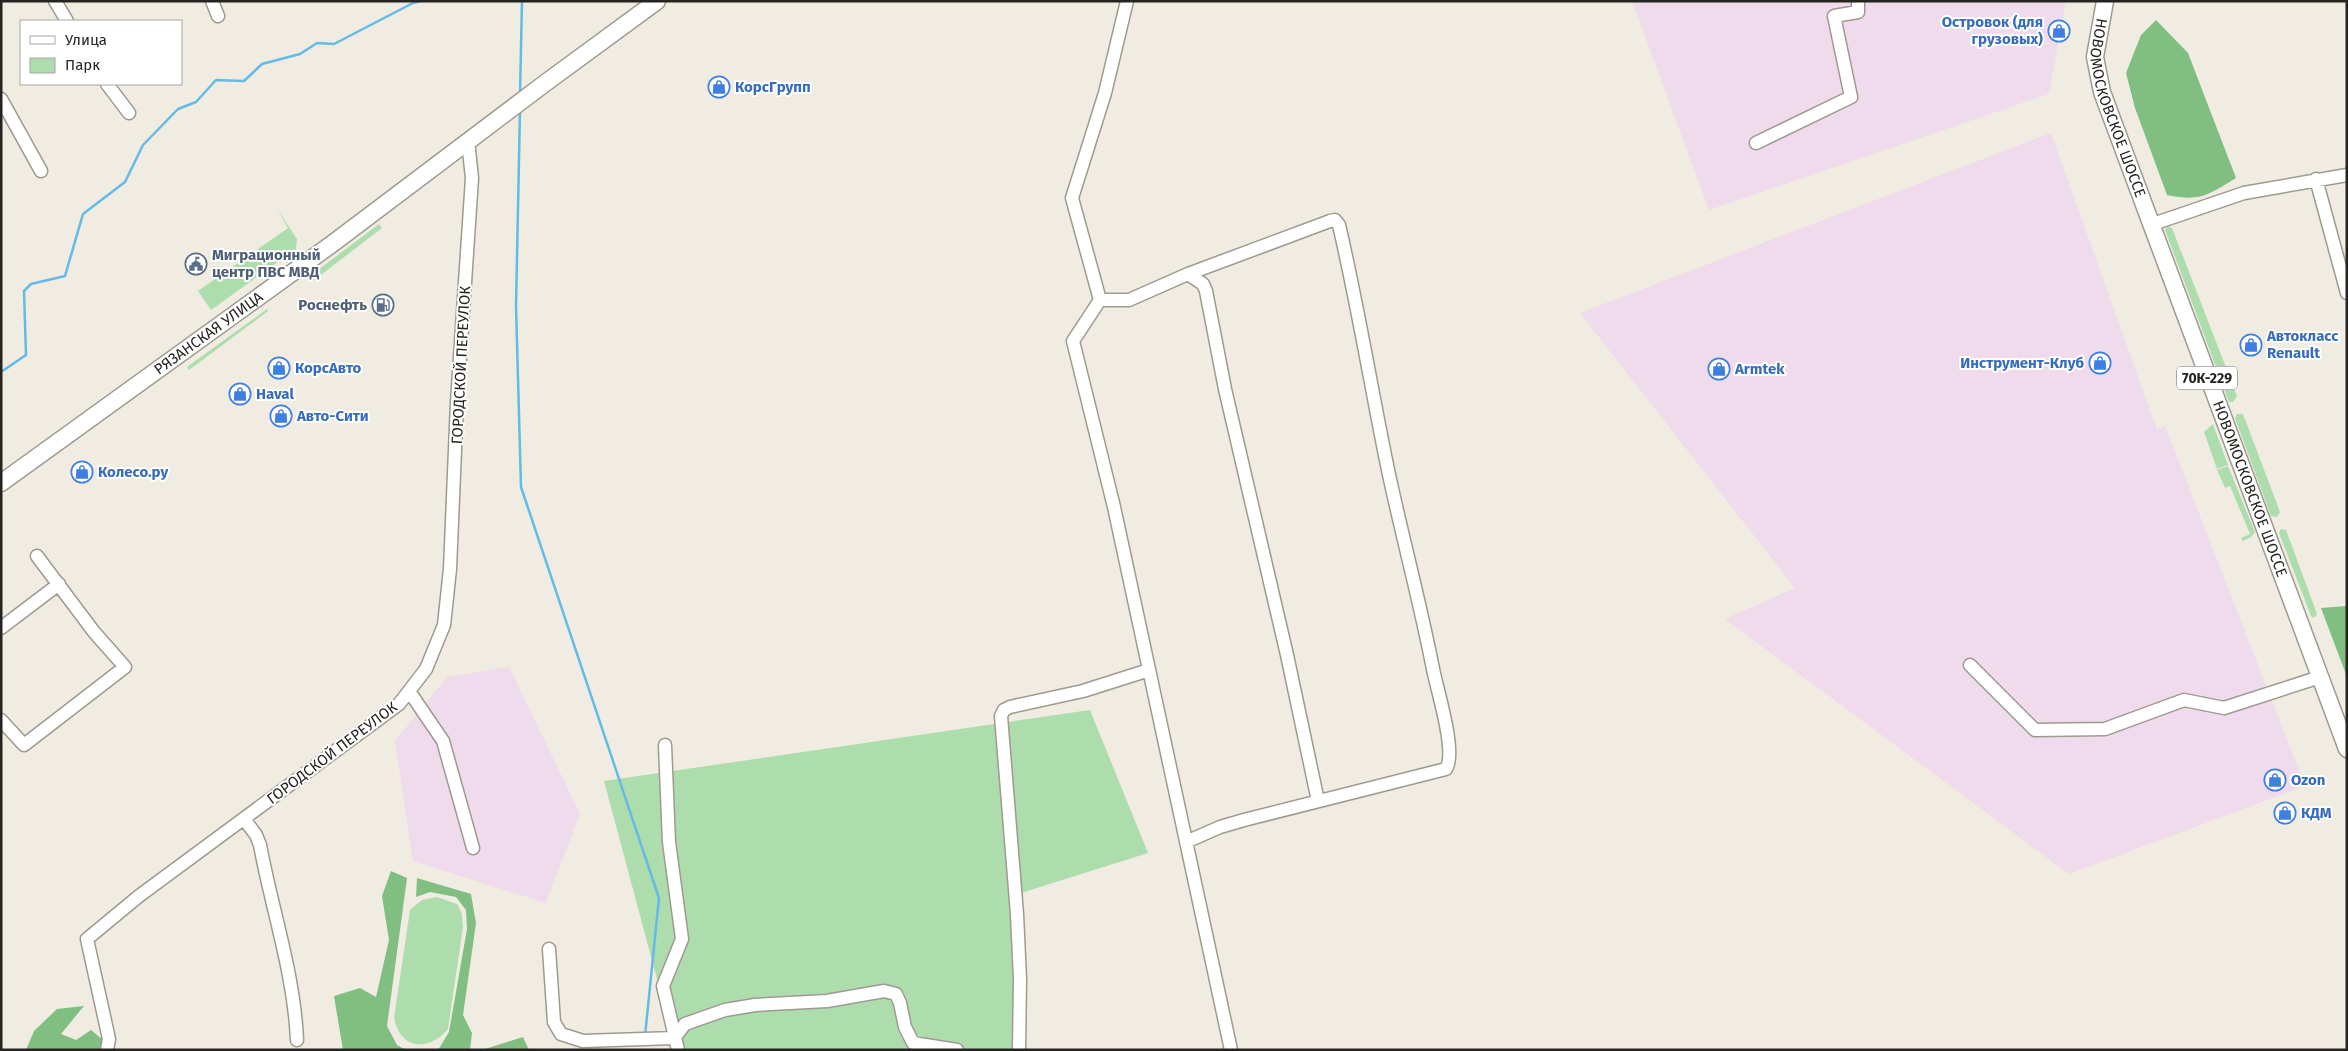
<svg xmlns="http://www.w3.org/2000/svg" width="2348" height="1051" font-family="'Fira Sans',sans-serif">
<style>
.industrial{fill:#efdbeb}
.green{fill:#adddad}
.forest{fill:#81be82}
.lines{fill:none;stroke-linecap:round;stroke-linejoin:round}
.stream{stroke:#64bae8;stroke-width:2.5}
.minor-casing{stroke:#9e9a90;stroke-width:15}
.major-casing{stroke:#9e9a90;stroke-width:19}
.minor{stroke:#fff;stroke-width:12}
.major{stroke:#fff;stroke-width:16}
.labels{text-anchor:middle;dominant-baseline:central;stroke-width:4;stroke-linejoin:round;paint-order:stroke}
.shield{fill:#fff;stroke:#676663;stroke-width:1}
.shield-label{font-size:14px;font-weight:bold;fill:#262420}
.shop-label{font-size:15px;font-weight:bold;fill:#366cbe;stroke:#fff;text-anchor:start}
.street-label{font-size:15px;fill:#262420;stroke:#fff}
.service-label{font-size:15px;font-weight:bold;fill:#4e5e75;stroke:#fff;text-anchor:start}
</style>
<rect width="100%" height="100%" fill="#f0ece1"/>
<path class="industrial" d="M1632 1H2066L2049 94 1709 210Z
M2051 133 2157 430 2165 426 2305 786 2069 874 1725 619 1795 588 1580 313Z
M509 667 580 814 546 903 413 861 395 741 447 677Z"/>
<path class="green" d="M277 209 297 239 296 249 211 310 198 291 288 228Z
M379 224 382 228 313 281 310 276Z
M2168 226 2172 228 2237 396 2233 402H2229L2165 230Z
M267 309 268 311 189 370 187 367Z
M2237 414H2243L2280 512 2277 517 2271 516 2235 418Z
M2213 424 2228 465 2217 469 2204 432Z
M2228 466 2255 532 2251 537 2243 541 2241 538 2250 534 2230 486 2225 488 2217 470Z
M2281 529 2286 530 2317 614 2314 618 2311 616 2279 533Z
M1090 710 1148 853 1021 893 1014 1050H676L604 781Z
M437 897 457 904 462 914 463 927 448 1029C430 1051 401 1051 394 1018L410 910 422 900Z"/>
<path class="forest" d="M2156 20 2188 53 2236 178C2208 195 2200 202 2167 195L2135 108 2126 73 2141 35Z
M2347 606V677L2321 608Z
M391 871 407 878 387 1026 397 1045 406 1050H343L334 996 360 988 376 997 389 940 382 896Z
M417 878 471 894 476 923 463 1015 472 1033 470 1050H438L449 1032 467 929 466 910 456 897 430 892 416 897Z
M84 1006 61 1034 76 1040 91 1030 103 1040 101 1050H26L34 1031 57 1009Z
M523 1037 529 1050H482Z"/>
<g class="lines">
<path class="stream" d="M520 94 522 1
M520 110 516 306 521 487 659 898 645 1036
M1 372 26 355 24 291 31 284 65 276 83 214 125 182 143 145 178 109 196 102 216 80 244 81 262 64 300 54 317 43 334 44 413 3 421 1"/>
<g class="minor-casing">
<path id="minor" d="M55 1 67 21
M212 1 218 16
M1127 1 1105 93 1072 198 1100 300 1073 341 1114 507 1231 1050
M107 84 129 113
M1 99 41 171
M1756 143 1851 97 1834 16 1858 12V1
M2316 179 2347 293
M2150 225 2244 193 2347 175
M1188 274 1203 284 1206 291 1225 389 1287 655 1318 801
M1100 300H1129L1188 274 1330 221 1335 220 1339 225C1358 306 1371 388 1388 470 1402 536 1420 602 1433 669 1437 690 1457 752 1446 769L1244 820 1220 827 1186 842
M1 628 59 584
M1970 665 2035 730 2105 729 2184 700 2224 708 2320 677
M409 691 443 741 473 848
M1 720 24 745 125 667 94 632 37 556
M665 745 669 842 682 939 663 986 678 1050
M244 819 256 835 260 845C272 910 294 973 297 1040
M549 949 554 1022 561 1034 583 1041 674 1038
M674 1038 685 1024 725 1010 755 1005 827 1001 884 991 896 994 900 1003 905 1027 913 1043 957 1050
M107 1050 109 1039 87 939 139 896 399 704 426 669 444 625 450 569 457 402 472 178 468 141
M1019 1050 1020 979 1017 914 1001 716 1004 710 1010 707 1083 691 1149 670"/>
</g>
<g class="major-casing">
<g id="major">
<path id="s1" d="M2105 1 2095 57 2102 92 2347 749"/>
<path id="s2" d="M1 483 332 244 544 84 657 1"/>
</g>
</g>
<use href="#minor" class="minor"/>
<use href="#major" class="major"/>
</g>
<defs>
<g id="shop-ring" transform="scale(1.125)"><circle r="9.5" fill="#fff" stroke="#3f7fe0" stroke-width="1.5"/><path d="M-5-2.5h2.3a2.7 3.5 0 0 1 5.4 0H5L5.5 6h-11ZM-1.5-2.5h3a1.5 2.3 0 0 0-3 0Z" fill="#3f7fe0"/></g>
<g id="civic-ring" transform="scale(1.125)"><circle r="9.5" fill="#fff" stroke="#5c6f8a" stroke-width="1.5"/><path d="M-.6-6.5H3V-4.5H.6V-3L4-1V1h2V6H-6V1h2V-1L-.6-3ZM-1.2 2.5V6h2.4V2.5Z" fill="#5c6f8a"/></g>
<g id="fuel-ring" transform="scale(1.125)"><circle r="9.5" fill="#fff" stroke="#5c6f8a" stroke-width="1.5"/><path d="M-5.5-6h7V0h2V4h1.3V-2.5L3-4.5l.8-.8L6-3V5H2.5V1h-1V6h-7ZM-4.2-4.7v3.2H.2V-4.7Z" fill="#5c6f8a"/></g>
</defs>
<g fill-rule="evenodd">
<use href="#shop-ring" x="2059" y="31"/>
<use href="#shop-ring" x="719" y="87"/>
<use href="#civic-ring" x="196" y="264"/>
<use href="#fuel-ring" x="383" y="305"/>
<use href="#shop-ring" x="2251" y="345"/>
<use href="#shop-ring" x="2100" y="363"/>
<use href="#shop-ring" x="279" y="368"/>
<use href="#shop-ring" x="1719" y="369"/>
<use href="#shop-ring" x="240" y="394"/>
<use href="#shop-ring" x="281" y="416"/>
<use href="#shop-ring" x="82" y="472"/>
<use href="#shop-ring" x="2275" y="780"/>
<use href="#shop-ring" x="2285" y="813"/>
</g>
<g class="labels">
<rect class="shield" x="2177" y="366.5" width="60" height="23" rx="4"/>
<g class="shield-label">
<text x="2207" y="378">70К-229</text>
</g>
<g class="shop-label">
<text x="2043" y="22" text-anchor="end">Островок (для<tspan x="2043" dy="17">грузовых)</tspan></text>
<text x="735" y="87">КорсГрупп</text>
<text x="2267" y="336">Автокласс<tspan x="2267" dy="17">Renault</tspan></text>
<text x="2084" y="363" text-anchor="end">Инструмент-Клуб</text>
<text x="295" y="368">КорсАвто</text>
<text x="1735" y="369">Armtek</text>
<text x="256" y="394">Haval</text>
<text x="297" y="416">Авто-Сити</text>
<text x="98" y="472">Колесо.ру</text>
<text x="2291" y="780">Ozon</text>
<text x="2301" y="813">КДМ</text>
</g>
<g class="street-label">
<text stroke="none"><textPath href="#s1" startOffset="111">НОВОМОСКОВСКОЕ ШОССЕ</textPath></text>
<text stroke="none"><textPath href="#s2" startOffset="256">РЯЗАНСКАЯ УЛИЦА</textPath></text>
<text transform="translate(461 365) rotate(-87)">ГОРОДСКОЙ ПЕРЕУЛОК</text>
<text stroke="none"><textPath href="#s1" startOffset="516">НОВОМОСКОВСКОЕ ШОССЕ</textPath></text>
<text transform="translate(332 753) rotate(-37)">ГОРОДСКОЙ ПЕРЕУЛОК</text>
</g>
<g class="service-label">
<text x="212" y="255">Миграционный<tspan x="212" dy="17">центр ПВС МВД</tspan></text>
<text x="367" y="305" text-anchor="end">Роснефть</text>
</g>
</g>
<rect width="2348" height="1051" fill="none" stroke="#262420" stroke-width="5"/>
<rect x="20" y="20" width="162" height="65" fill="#ffffff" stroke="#a8a7a6"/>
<rect x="30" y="36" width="25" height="8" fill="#ffffff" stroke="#a8a7a6"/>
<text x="65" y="45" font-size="15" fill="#262420">Улица</text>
<rect x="30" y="58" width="25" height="15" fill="#adddad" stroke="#a8a7a6"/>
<text x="65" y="70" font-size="15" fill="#262420">Парк</text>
</svg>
